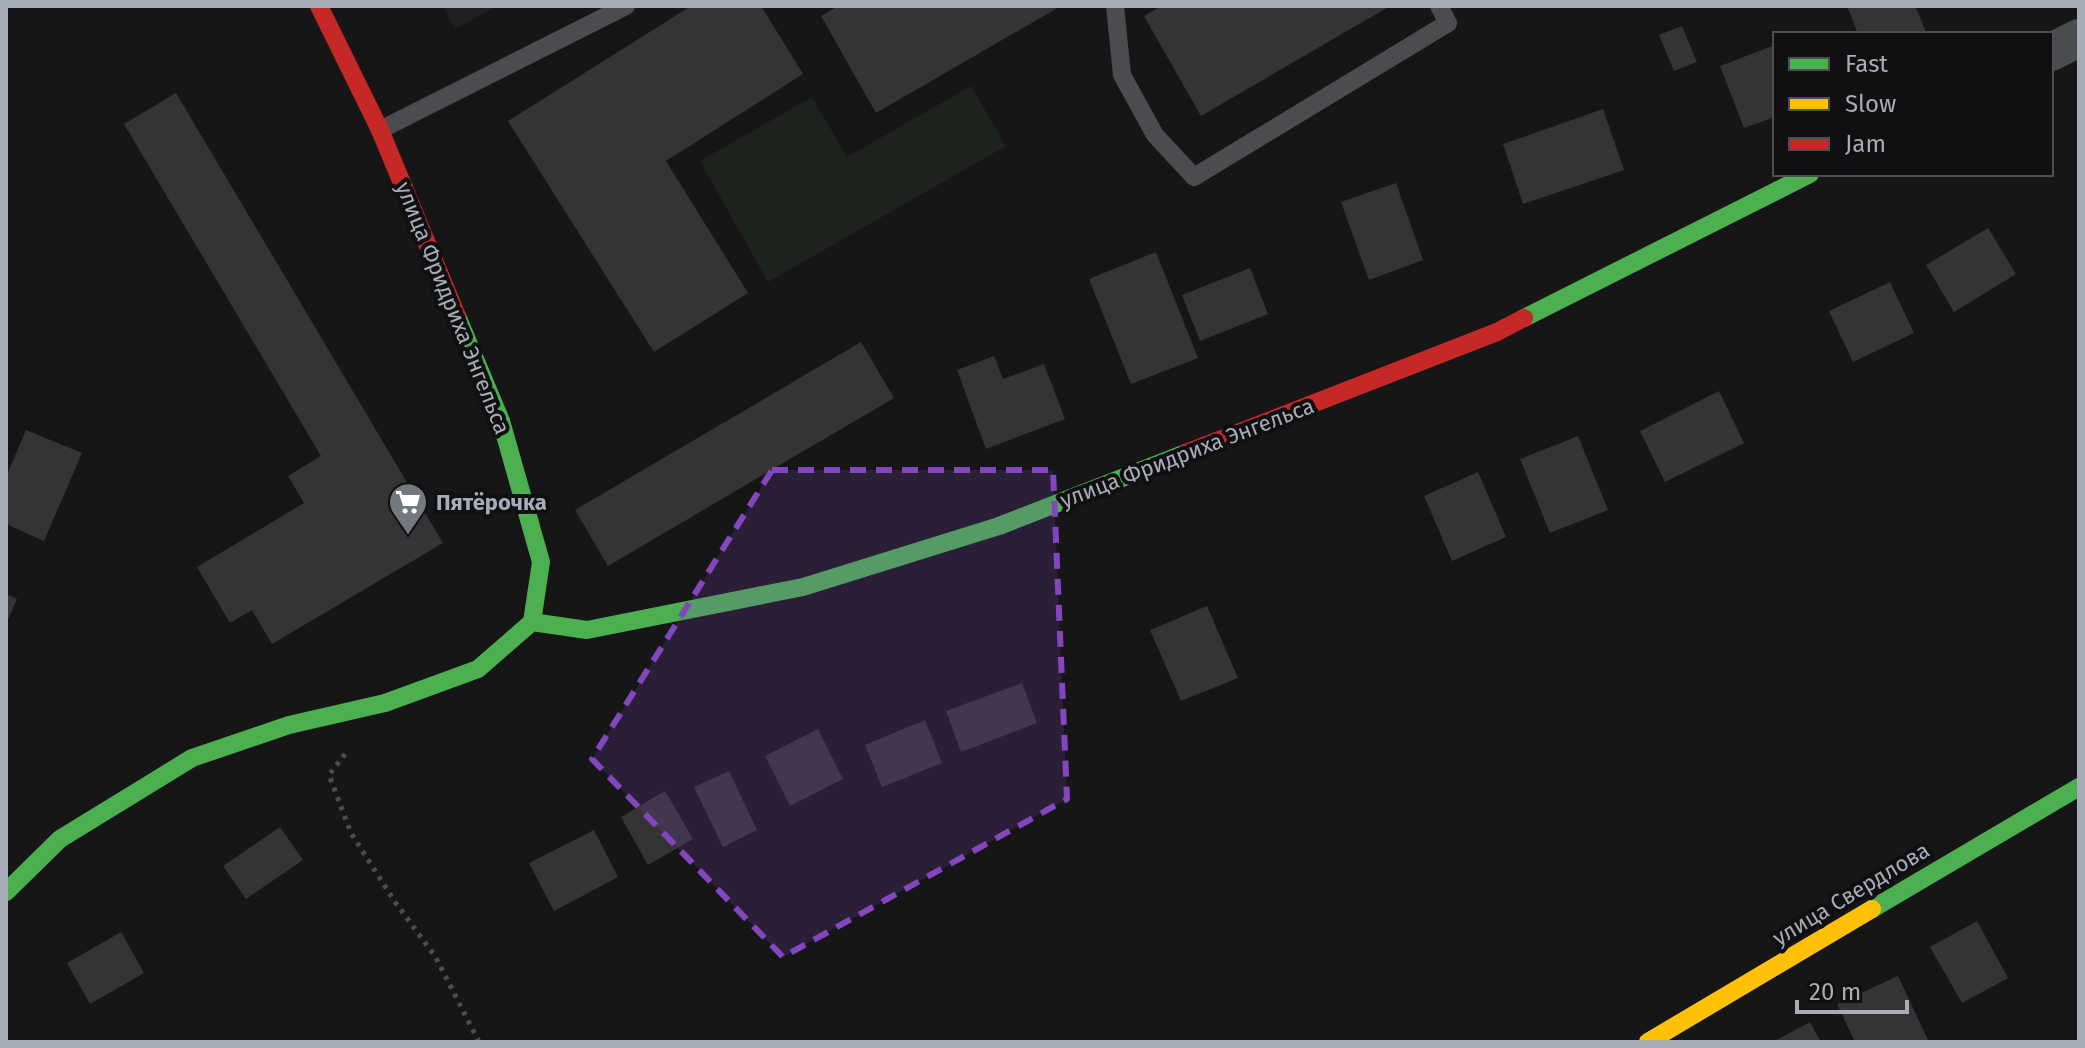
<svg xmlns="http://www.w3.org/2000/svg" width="2085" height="1048" font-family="'Fira Sans',sans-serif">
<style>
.built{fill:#202022}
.green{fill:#1c231d}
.building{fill:#343435}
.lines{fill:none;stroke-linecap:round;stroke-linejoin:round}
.path{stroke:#4c4d51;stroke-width:5;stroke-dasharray:4 6;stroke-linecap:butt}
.lane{stroke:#4a4c4f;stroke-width:18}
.street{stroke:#4a4c4f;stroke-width:38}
.fast{stroke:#4caf50;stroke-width:18}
.slow{stroke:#ffc107;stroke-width:18}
.jam{stroke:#c62828;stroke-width:18}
.marked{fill:#8446be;fill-opacity:0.2;stroke:#8446be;stroke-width:6;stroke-dasharray:16 10;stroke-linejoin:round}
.labels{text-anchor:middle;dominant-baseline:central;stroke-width:8;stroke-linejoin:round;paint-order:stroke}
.street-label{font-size:22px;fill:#a7adb8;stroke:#101012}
.poi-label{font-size:22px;font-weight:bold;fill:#a7adb8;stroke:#101012;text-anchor:start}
</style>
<rect width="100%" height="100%" fill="#161616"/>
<path class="built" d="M443 6H497L455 29Z"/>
<path class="green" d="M971 86 1006 146 768 282 700 161 812 97 847 157Z"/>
<path class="building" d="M691 6H761L803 74 666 161 748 293 654 352 508 121Z
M838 6H1061L876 113 821 16Z
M1161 6H1390L1201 116 1144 16Z
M1847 6H1915L1927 34H1858Z
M1682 26 1697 62 1674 71 1659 35Z
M1775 45V117L1744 128 1720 66Z
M176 93 443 543 272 644 252 610 230 623 197 567 304 503 288 476 321 456 124 124Z
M1603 109 1624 170 1523 204 1503 144Z
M1396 183 1423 260 1369 280 1341 202Z
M1988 228 2016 274 1954 312 1926 265Z
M1156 252 1198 358 1131 384 1089 279Z
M1250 268 1268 314 1200 341 1182 295Z
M1890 282 1914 333 1853 362 1829 311Z
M861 342 894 398 608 566 575 510Z
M994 356 1003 379 1044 364 1065 419 986 449 957 370Z
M1719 391 1744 443 1665 482 1640 431Z
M26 430 82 453 44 541 6 524V477Z
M1578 436 1608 510 1550 533 1520 459Z
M1478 472 1506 537 1452 561 1424 496Z
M6 594 17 599 6 624Z
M1207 606 1238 678 1181 701 1150 630Z
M1022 683 1037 723 961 752 946 711Z
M925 720 942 763 882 787 865 745Z
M818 729 843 779 790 806 765 756Z
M729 771 757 830 723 847 694 787Z
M665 791 693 839 648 865 621 817Z
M280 827 303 860 246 899 223 866Z
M594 830 618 877 554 911 529 863Z
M1977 921 2008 978 1962 1003 1930 947Z
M121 932 144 973 90 1004 67 963Z
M1898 976 1929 1042H1855L1837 1004Z
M1810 1022 1821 1042H1773Z"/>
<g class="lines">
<path class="path" d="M345 754 329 775 351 833 395 902 435 956 479 1042"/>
<path class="lane" d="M1115 6 1122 75 1155 135 1194 177 1448 23 1439 6
M380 130 626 6"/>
<path class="street" d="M2051 52 2079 38"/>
<path class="fast" d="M1524 318 1810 174
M532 622 587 630 803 587 999 526 1186 453
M6 892 60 839 192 758 289 725 385 703 478 669 532 622 541 562 501 421 457 316
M1872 909 2079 787"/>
<path class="slow" d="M1648 1042 1872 909"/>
<path class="jam" d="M319 6 380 130 457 316
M1186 453 1497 332 1524 318"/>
</g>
<path class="marked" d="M772 470H1053L1067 799 783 957 592 759Z"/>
<defs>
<g id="supermarket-pin" transform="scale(2)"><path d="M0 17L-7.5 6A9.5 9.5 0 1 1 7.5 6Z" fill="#74787f" stroke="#101012"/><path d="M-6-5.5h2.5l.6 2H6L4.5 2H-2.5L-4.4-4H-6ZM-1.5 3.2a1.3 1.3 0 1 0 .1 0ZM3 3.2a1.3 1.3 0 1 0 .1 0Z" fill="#fff"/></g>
</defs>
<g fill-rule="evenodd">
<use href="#supermarket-pin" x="408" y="502"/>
</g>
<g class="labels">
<g class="street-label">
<text transform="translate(453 308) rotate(68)">улица Фридриха Энгельса</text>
<text transform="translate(1187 453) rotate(-21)">улица Фридриха Энгельса</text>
<text transform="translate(1851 894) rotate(-31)">улица Свердлова</text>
</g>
<g class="poi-label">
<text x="436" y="502">Пятёрочка</text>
</g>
</g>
<rect width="2085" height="1048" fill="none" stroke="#a7adb8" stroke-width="16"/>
<rect x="1773" y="32" width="280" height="144" fill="#101012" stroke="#4c4f54" stroke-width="2"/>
<rect x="1789" y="58" width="40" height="12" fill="#4caf50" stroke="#4c4f54" stroke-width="2"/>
<text x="1845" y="72" font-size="24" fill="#a7adb8">Fast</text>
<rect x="1789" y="98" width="40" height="12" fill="#ffc107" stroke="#4c4f54" stroke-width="2"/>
<text x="1845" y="112" font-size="24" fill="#a7adb8">Slow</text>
<rect x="1789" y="138" width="40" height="12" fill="#c62828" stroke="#4c4f54" stroke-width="2"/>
<text x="1845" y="152" font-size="24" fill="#a7adb8">Jam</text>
<path d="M1797 1000v12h110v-12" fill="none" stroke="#a7adb8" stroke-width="4"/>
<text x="1809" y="1000" font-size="24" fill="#a7adb8" stroke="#101012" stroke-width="6" paint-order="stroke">20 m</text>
</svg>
